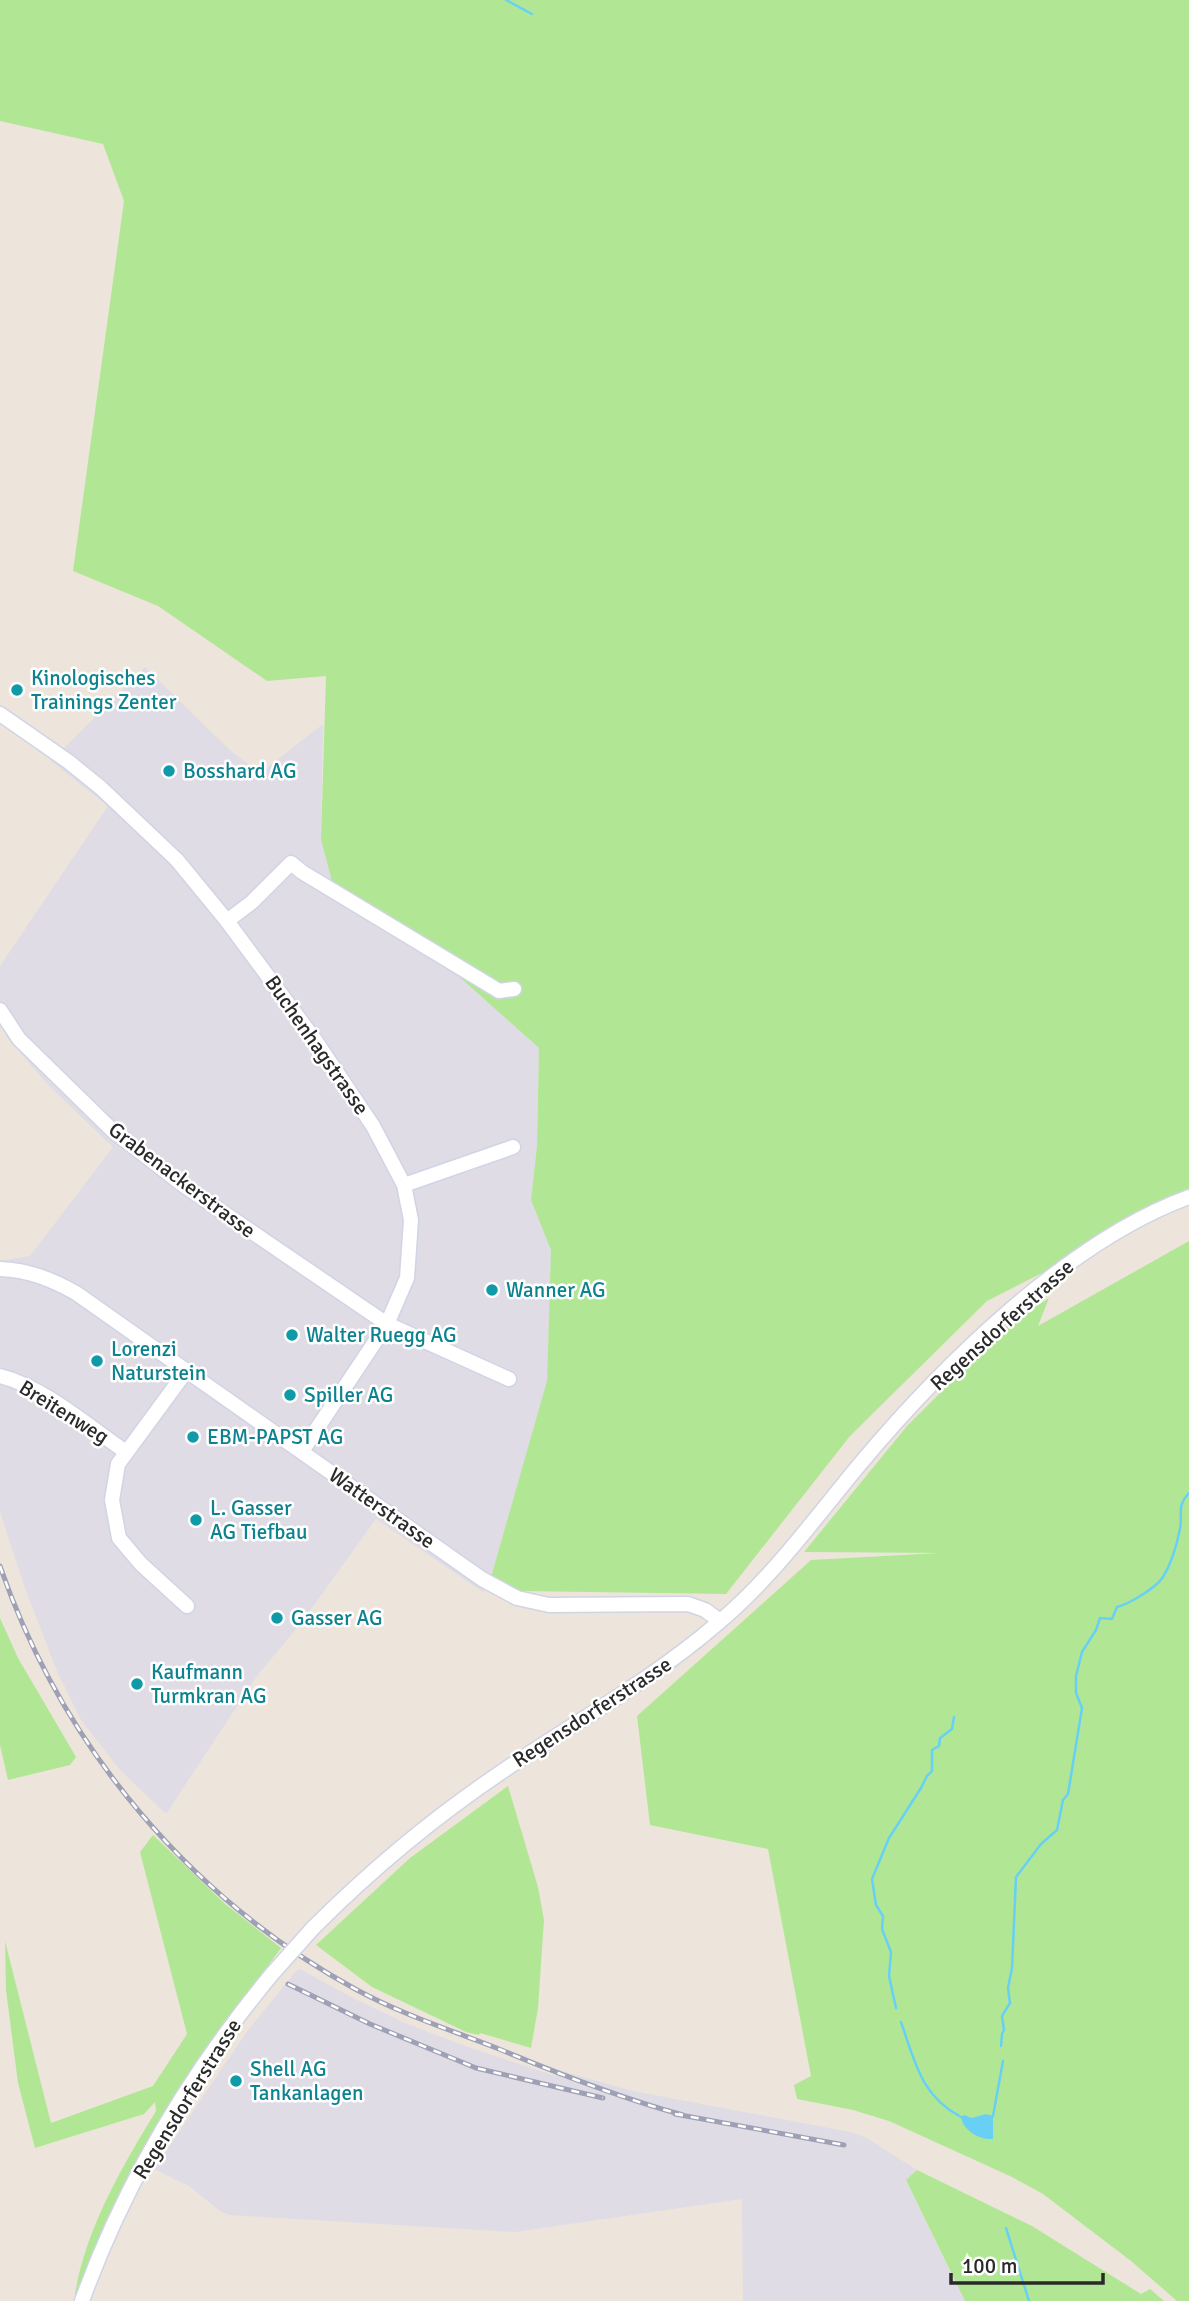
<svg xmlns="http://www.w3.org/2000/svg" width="1189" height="2301" font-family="Signika,sans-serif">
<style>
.industrial{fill:#dfdce5}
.green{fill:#b1e794}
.water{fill:#68d0f5}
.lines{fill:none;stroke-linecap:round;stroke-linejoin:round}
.stream{stroke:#68d0f5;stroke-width:2.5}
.minor-casing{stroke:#d0d4e4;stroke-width:17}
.minor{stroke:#fff;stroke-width:14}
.rail-casing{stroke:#9ea1b5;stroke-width:5}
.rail{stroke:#fff;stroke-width:2.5;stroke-dasharray:8;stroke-linecap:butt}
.minor-bridge-casing{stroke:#d0d4e4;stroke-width:17;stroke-linecap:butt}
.minor-bridge{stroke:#fff;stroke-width:14}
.culture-dot{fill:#0f9aa8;stroke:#fff;stroke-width:2.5}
.labels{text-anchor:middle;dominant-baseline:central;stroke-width:5;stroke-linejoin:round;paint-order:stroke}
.culture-label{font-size:21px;fill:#0d838f;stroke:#fff;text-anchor:start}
.street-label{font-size:21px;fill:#2a2a2a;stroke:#fff}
</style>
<rect width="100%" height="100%" fill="#ede5db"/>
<path class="industrial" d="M145 667 232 752 260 773 323 724 321 839 446 965 539 1048 537 1146 531 1200 551 1249 547 1382 491 1577 483 1592 376 1519 301 1623 257 1676 166 1814 120 1770 81 1720 56 1669 24 1585 0 1512V1261L30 1256 113 1147 48 1085 6 1036 0 1015V966L108 806 51 761Z
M300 1969 351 1997 405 2023 465 2046 555 2076 558 2070 633 2091 850 2132 865 2137 917 2170 906 2181 965 2301H743L742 2199 515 2232 229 2215 220 2211 189 2186 154 2169 248 2030 297 1970Z"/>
<path class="green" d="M0 0H1189V1198L987 1301 850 1436 726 1594 519 1591 491 1577 547 1381 551 1250 531 1200 537 1146 539 1048 446 965 336 897 321 839 326 676 267 681 158 606 73 571 124 201 103 144 0 121Z
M1189 1241V2301H1177L1131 2261 1043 2194 1012 2177 889 2121 853 2110 797 2099 794 2085 811 2076 768 1849 650 1825 637 1716 811 1560 940 1553 804 1552 907 1426 1011 1322 1049 1298 1038 1326Z
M0 1618 18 1658 76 1757 70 1765 8 1780 0 1745Z
M508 1786 538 1887 544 1920 538 2008 531 2048 480 2033 479 2035 466 2032 372 1987 316 1945 410 1858Z
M153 1835 224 1903 281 1948 197 2063 79 2295 75 2294C86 2228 122 2167 156 2111L155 2102 144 2114 35 2148 18 2083 6 1990 5 1941 51 2123 153 2086 187 2034 140 1852Z
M917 2170 1032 2226 1141 2294 1150 2289 1164 2301H965L906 2180Z"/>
<path class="water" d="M986 2114 993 2116V2139C980 2140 963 2131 961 2117L964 2115 972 2118Z"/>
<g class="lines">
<path class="stream" d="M506 0 532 14
M896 2008 889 1976 891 1952 882 1929 883 1916 876 1905 872 1879 889 1838 921 1788 927 1776 932 1771V1750L939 1746 940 1738 952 1729 954 1717
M901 2022C915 2062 921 2096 961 2117
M1001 2046 1002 2034 1004 2030 1002 2016 1010 2003 1008 1988 1012 1968 1016 1877 1041 1844 1057 1830 1063 1800 1068 1794 1082 1708 1076 1693V1676L1082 1652 1096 1630 1100 1618 1112 1619 1117 1607C1129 1604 1156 1588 1163 1577 1171 1564 1177 1544 1180 1529 1183 1513 1176 1507 1189 1493
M993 2116 1003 2061
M1006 2228 1029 2301"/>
<g class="minor-casing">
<path id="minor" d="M0 714 69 762 101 788 177 860 227 921 315 1040 373 1126 404 1185 411 1220 407 1278 387 1324 302 1451
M227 921 252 902 291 863 302 872 499 991 514 989
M0 1010 19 1039 112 1130 183 1185 387 1324 509 1379
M404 1185 513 1147
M0 1269C28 1270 51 1279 76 1293L482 1579 517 1598 549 1605 688 1604 705 1610 720 1621
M187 1370 118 1464 112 1500 119 1538 141 1564 187 1606
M0 1376C44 1387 89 1427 126 1452
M313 1928C371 1870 432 1819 500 1773 573 1723 651 1681 718 1623 773 1577 815 1518 860 1464 942 1366 1068 1241 1189 1197
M82 2301C125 2182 191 2072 272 1974"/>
</g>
<use href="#minor" class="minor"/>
<g class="rail-casing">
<path id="rail" d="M0 1566C62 1746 190 1899 357 1990 403 2015 451 2030 499 2049 559 2074 620 2098 683 2115
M288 1984 370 2024 476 2068 603 2098
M675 2114 844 2145"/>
</g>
<use href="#rail" class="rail"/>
<g class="minor-bridge-casing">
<path id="minor-bridge" d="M272 1974 313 1928"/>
</g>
<use href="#minor-bridge" class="minor-bridge"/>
</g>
<g class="culture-dot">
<circle cx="17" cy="690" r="7"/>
<circle cx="169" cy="771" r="7"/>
<circle cx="492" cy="1290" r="7"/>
<circle cx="292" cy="1335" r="7"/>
<circle cx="97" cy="1361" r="7"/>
<circle cx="290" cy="1395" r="7"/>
<circle cx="193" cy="1437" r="7"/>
<circle cx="196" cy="1520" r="7"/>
<circle cx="277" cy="1618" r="7"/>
<circle cx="137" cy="1684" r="7"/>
<circle cx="236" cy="2081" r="7"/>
</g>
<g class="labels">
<g class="culture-label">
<text x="31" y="678">Kinologisches<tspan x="31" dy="24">Trainings Zenter</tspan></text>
<text x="183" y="771">Bosshard AG</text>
<text x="506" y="1290">Wanner AG</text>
<text x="306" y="1335">Walter Ruegg AG</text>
<text x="111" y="1349">Lorenzi<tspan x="111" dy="24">Naturstein</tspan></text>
<text x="304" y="1395">Spiller AG</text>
<text x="207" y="1437">EBM-PAPST AG</text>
<text x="210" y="1508">L. Gasser<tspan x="210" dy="24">AG Tiefbau</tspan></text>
<text x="291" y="1618">Gasser AG</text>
<text x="151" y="1672">Kaufmann<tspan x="151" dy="24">Turmkran AG</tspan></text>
<text x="250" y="2069">Shell AG<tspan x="250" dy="24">Tankanlagen</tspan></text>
</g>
<g class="street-label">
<text transform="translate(317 1045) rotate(55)">Buchenhagstrasse</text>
<text transform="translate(182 1180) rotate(37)">Grabenackerstrasse</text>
<text transform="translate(1002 1325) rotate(-42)">Regensdorferstrasse</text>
<text transform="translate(64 1412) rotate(32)">Breitenweg</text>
<text transform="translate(382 1508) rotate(35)">Watterstrasse</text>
<text transform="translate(592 1712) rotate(-33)">Regensdorferstrasse</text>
<text transform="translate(187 2099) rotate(-58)">Regensdorferstrasse</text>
</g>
</g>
<path d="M951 2273v10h152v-10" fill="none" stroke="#2a2a2a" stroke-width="3.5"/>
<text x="962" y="2273" font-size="21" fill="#2a2a2a" stroke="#ffffff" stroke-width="5" paint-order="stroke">100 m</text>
</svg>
